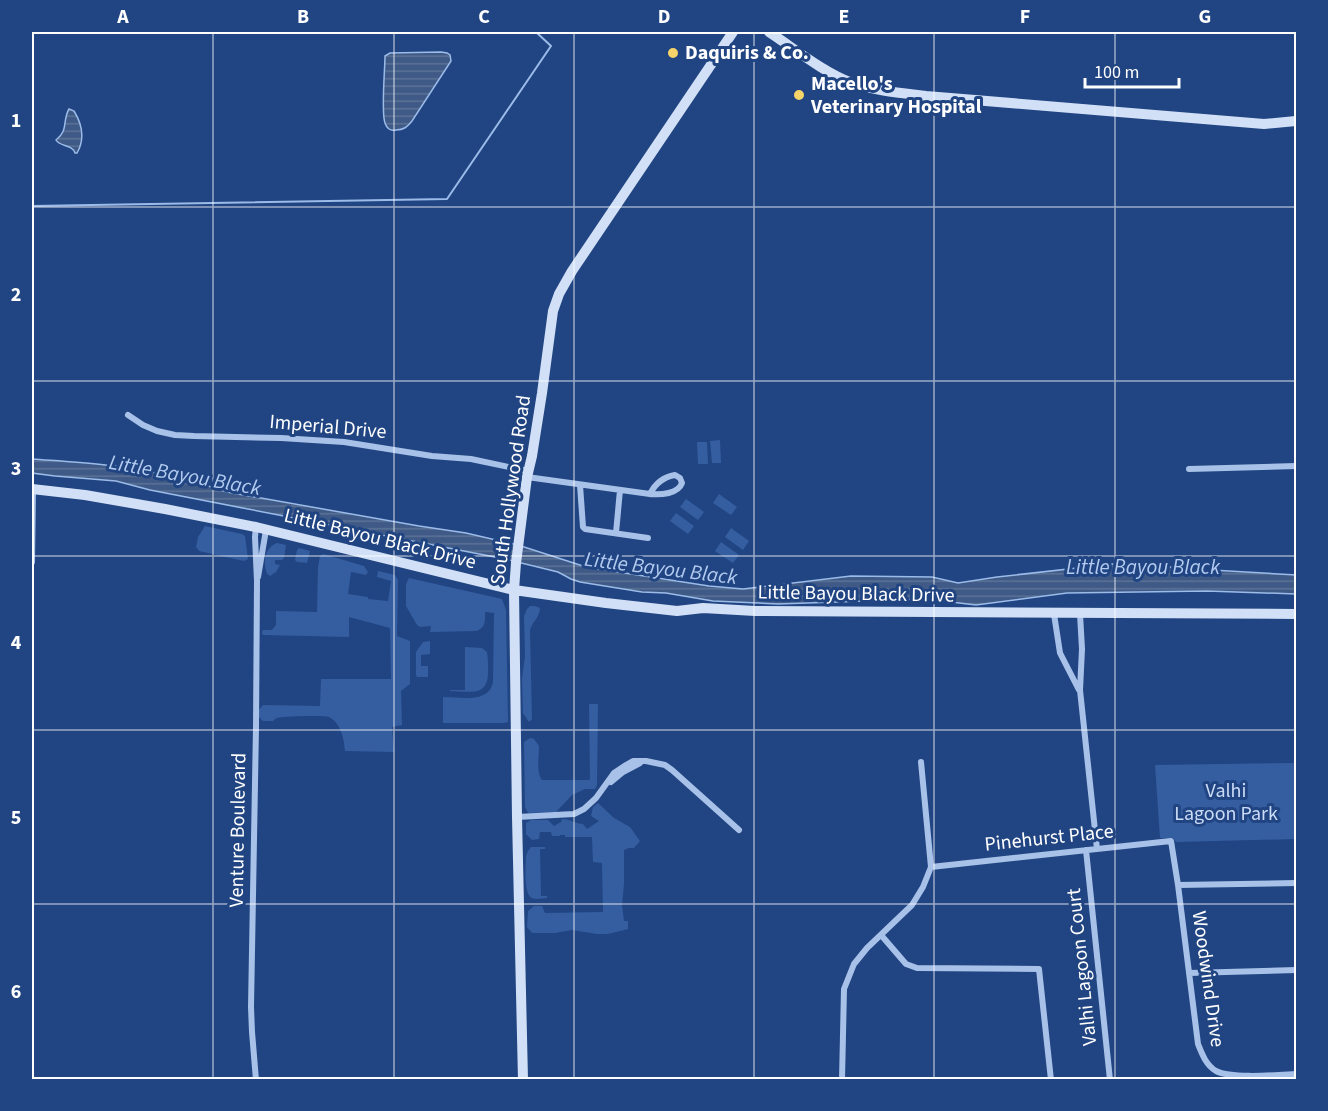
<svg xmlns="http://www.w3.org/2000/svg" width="1328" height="1111" font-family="'Source Sans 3',sans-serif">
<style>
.green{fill:#355ea0}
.water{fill:url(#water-rules);stroke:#9bbbe9;stroke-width:1.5}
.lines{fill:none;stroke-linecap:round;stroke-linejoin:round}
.stream{stroke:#9bbbe9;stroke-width:2}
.street{stroke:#a8c1e8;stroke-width:6}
.secondary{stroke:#d2e0f7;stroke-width:10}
.grid{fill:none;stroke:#fff;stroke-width:1.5;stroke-opacity:0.55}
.poi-dot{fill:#f5d569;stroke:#214582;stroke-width:2}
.labels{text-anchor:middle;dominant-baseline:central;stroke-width:6;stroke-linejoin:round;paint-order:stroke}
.poi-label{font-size:20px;font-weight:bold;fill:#fff;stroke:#214582;text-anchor:start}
.street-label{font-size:20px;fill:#fff;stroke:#214582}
.park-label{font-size:20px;fill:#cbdcf6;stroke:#214582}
.water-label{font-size:21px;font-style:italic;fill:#b3cbf0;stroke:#214582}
.neatline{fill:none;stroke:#fff;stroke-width:2}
.grid-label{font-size:20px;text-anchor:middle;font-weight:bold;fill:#fff}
</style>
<defs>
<pattern id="water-rules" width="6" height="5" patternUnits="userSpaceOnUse" patternTransform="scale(1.5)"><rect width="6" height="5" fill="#3f5a86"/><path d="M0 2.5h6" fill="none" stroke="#5c7398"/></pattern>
</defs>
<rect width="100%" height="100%" fill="#214582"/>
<path class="green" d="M720 440 721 463H712L710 441Z
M697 442H707L708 464H698Z
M719 494 737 507 731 515 713 503Z
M686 499 704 512 698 520 680 507Z
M676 513 694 526 688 534 670 521Z
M205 526 242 534 245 536 248 559 244 561 199 551 196 547 198 537Z
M731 528 749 541 743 550 725 537Z
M721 542 739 555 733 563 715 551Z
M277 543 286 545 284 558 282 560H275V564L280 565 276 572 270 576 267 574C263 562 264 548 277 543Z
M299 548 310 551 307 563 297 562 295 560 297 550Z
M323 554 364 566 368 572 366 575 351 572 348 594 368 597V599L388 601 391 581 377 577 378 571 395 575 398 580 397 636 410 641V684L401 691 402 725 392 727 394 752 345 751C344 739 341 723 329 717 325 715 282 716 277 718 275 719 274 720 273 721H263L259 717V710L263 705 320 706 321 679H391L390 628 349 617V637L263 635 262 633 263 630H272L276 625V611L317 612 318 567 320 556Z
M409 578 502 599 506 610 508 722 503 723H443V697C461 697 490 704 493 681L494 613 485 612C485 621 486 627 477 631L430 632 431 626 420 627 417 625 406 606V584Z
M530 606H535L540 608C539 619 533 620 530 630L532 719 529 722 523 713 522 679 525 656 524 616 527 609Z
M430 641V654L421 655V666H428V677H417L416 675V652L423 642Z
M465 647 482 648 487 652C488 658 488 665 488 672 488 698 469 691 450 691V690H465Z
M589 704H598L597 785 595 789H585L572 795 556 812 528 813 525 807 524 742 530 738 534 739 539 746C539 757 536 772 542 780H589L590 779Z
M1296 763V839L1176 842 1173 838H1160L1155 765Z
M598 803 614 818 630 827 640 841 634 848H628L627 849 624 850V884L622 905 624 921H628V929L608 934H597L572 930 555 933H532L527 927 528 911 534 906H542L545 913 603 912 602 863 593 862 592 837H565V835H560V836H552L551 832H540L539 839 532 840 526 834V823L531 820H548L554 826 561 822 562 819C570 819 576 824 583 824L587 829 599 821 591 816 593 807Z
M531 847H545V849H540L541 896H547V898C542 898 536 900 532 898 523 894 526 865 526 856L528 851Z"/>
<path class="water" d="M441 52 447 53 450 55 451 61 412 121C407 127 404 130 396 130 390 131 387 129 385 123 381 113 385 69 385 56L390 53Z
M69 109 74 111C82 124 85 139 77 153H75C72 144 60 147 56 140 69 130 62 121 69 109Z
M32 459C71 462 112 464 151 472 176 476 203 484 227 492L419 526 466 533 518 545 586 567 709 586 743 589 851 576 932 577 958 583 997 577 1122 563 1194 569 1296 575V594L1207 591 1067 593 976 605 926 599 778 604 713 601 666 593 642 592 580 582 571 579 558 572 505 559 150 490 116 481 55 476 32 473Z"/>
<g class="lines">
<path class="stream" d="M32 206 447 199 551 46 536 32"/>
<path class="street" d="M128 415 143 425 157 431 175 435 194 436 281 438 344 442 432 456 471 459 528 471
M1189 469 1296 466
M527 477 650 494C661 495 678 494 682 483L680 478 675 475C663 477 655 484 650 494
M580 485 583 527 585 529 648 538
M256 527 255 537 257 581 256 727 251 1007 252 1032 256 1080
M616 533 620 490
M32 562 33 489
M258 577 266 530
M1054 614 1060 653 1079 690
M1080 614 1082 649 1080 690 1097 849
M611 782 623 772 640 763
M517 817 574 814 584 809 596 798 614 773 626 765 633 761H646L665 765 672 770 739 830
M1086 850 1110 1080
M931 867 1171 841 1178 885 1198 1044C1202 1054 1206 1065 1216 1071 1232 1079 1277 1075 1296 1074
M1178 885 1296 883
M881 935 906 964 917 968 1039 969 1051 1080
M1189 973 1296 970
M842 1080 844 989 854 964 867 948 912 905 923 887 931 867 921 762"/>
<path class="secondary" d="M769 32C795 49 823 72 852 83 876 91 901 93 926 96L1264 124 1296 121
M32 489 85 495 165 509 256 527 514 590 606 603 677 611 703 608 755 611 1296 614
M523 1080 517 817 514 590 516 563 527 477 532 456 542 393 553 311 559 294 572 271 733 32"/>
</g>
<path class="grid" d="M213 32V1080M394 32V1080M574 32V1080M754 32V1080M934 32V1080M1115 32V1080M32 207H1296M32 381H1296M32 556H1296M32 730H1296M32 904H1296"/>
<g class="poi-dot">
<circle cx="673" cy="53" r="6"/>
<circle cx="799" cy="95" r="6"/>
</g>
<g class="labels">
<g class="poi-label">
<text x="685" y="53">Daquiris &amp; Co.</text>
<text x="811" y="84">Macello's<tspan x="811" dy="23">Veterinary Hospital</tspan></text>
</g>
<g class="street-label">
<text transform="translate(328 427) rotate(5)">Imperial Drive</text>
<text transform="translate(511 490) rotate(-82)">South Hollywood Road</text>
<text transform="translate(380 539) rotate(14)">Little Bayou Black Drive</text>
<text transform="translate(856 594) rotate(1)">Little Bayou Black Drive</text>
<text transform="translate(238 830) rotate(-89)">Venture Boulevard</text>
<text transform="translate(1049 838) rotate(-6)">Pinehurst Place</text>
<text transform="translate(1082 967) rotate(-96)">Valhi Lagoon Court</text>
<text transform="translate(1208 979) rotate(82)">Woodwind Drive</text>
</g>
<g class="park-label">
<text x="1226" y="791">Valhi<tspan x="1226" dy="23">Lagoon Park</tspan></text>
</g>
<g class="water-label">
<text transform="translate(185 475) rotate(10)">Little Bayou Black</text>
<text x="1143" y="567">Little Bayou Black</text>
<text transform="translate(661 568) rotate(7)">Little Bayou Black</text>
</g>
</g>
<rect width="1328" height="1111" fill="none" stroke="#214582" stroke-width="66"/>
<path d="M1085 78v9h94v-9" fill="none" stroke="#ffffff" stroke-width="3"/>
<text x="1094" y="78" font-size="18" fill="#ffffff" stroke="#214582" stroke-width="4.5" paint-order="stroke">100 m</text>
<rect x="33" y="33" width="1262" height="1045" class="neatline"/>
<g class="grid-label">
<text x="123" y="23">A</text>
<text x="303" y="23">B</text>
<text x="484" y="23">C</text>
<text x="664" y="23">D</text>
<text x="844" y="23">E</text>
<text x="1025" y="23">F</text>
<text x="1205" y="23">G</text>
<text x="16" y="127">1</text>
<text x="16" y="301">2</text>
<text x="16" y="475">3</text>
<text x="16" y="649">4</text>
<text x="16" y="824">5</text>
<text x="16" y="998">6</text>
</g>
</svg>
